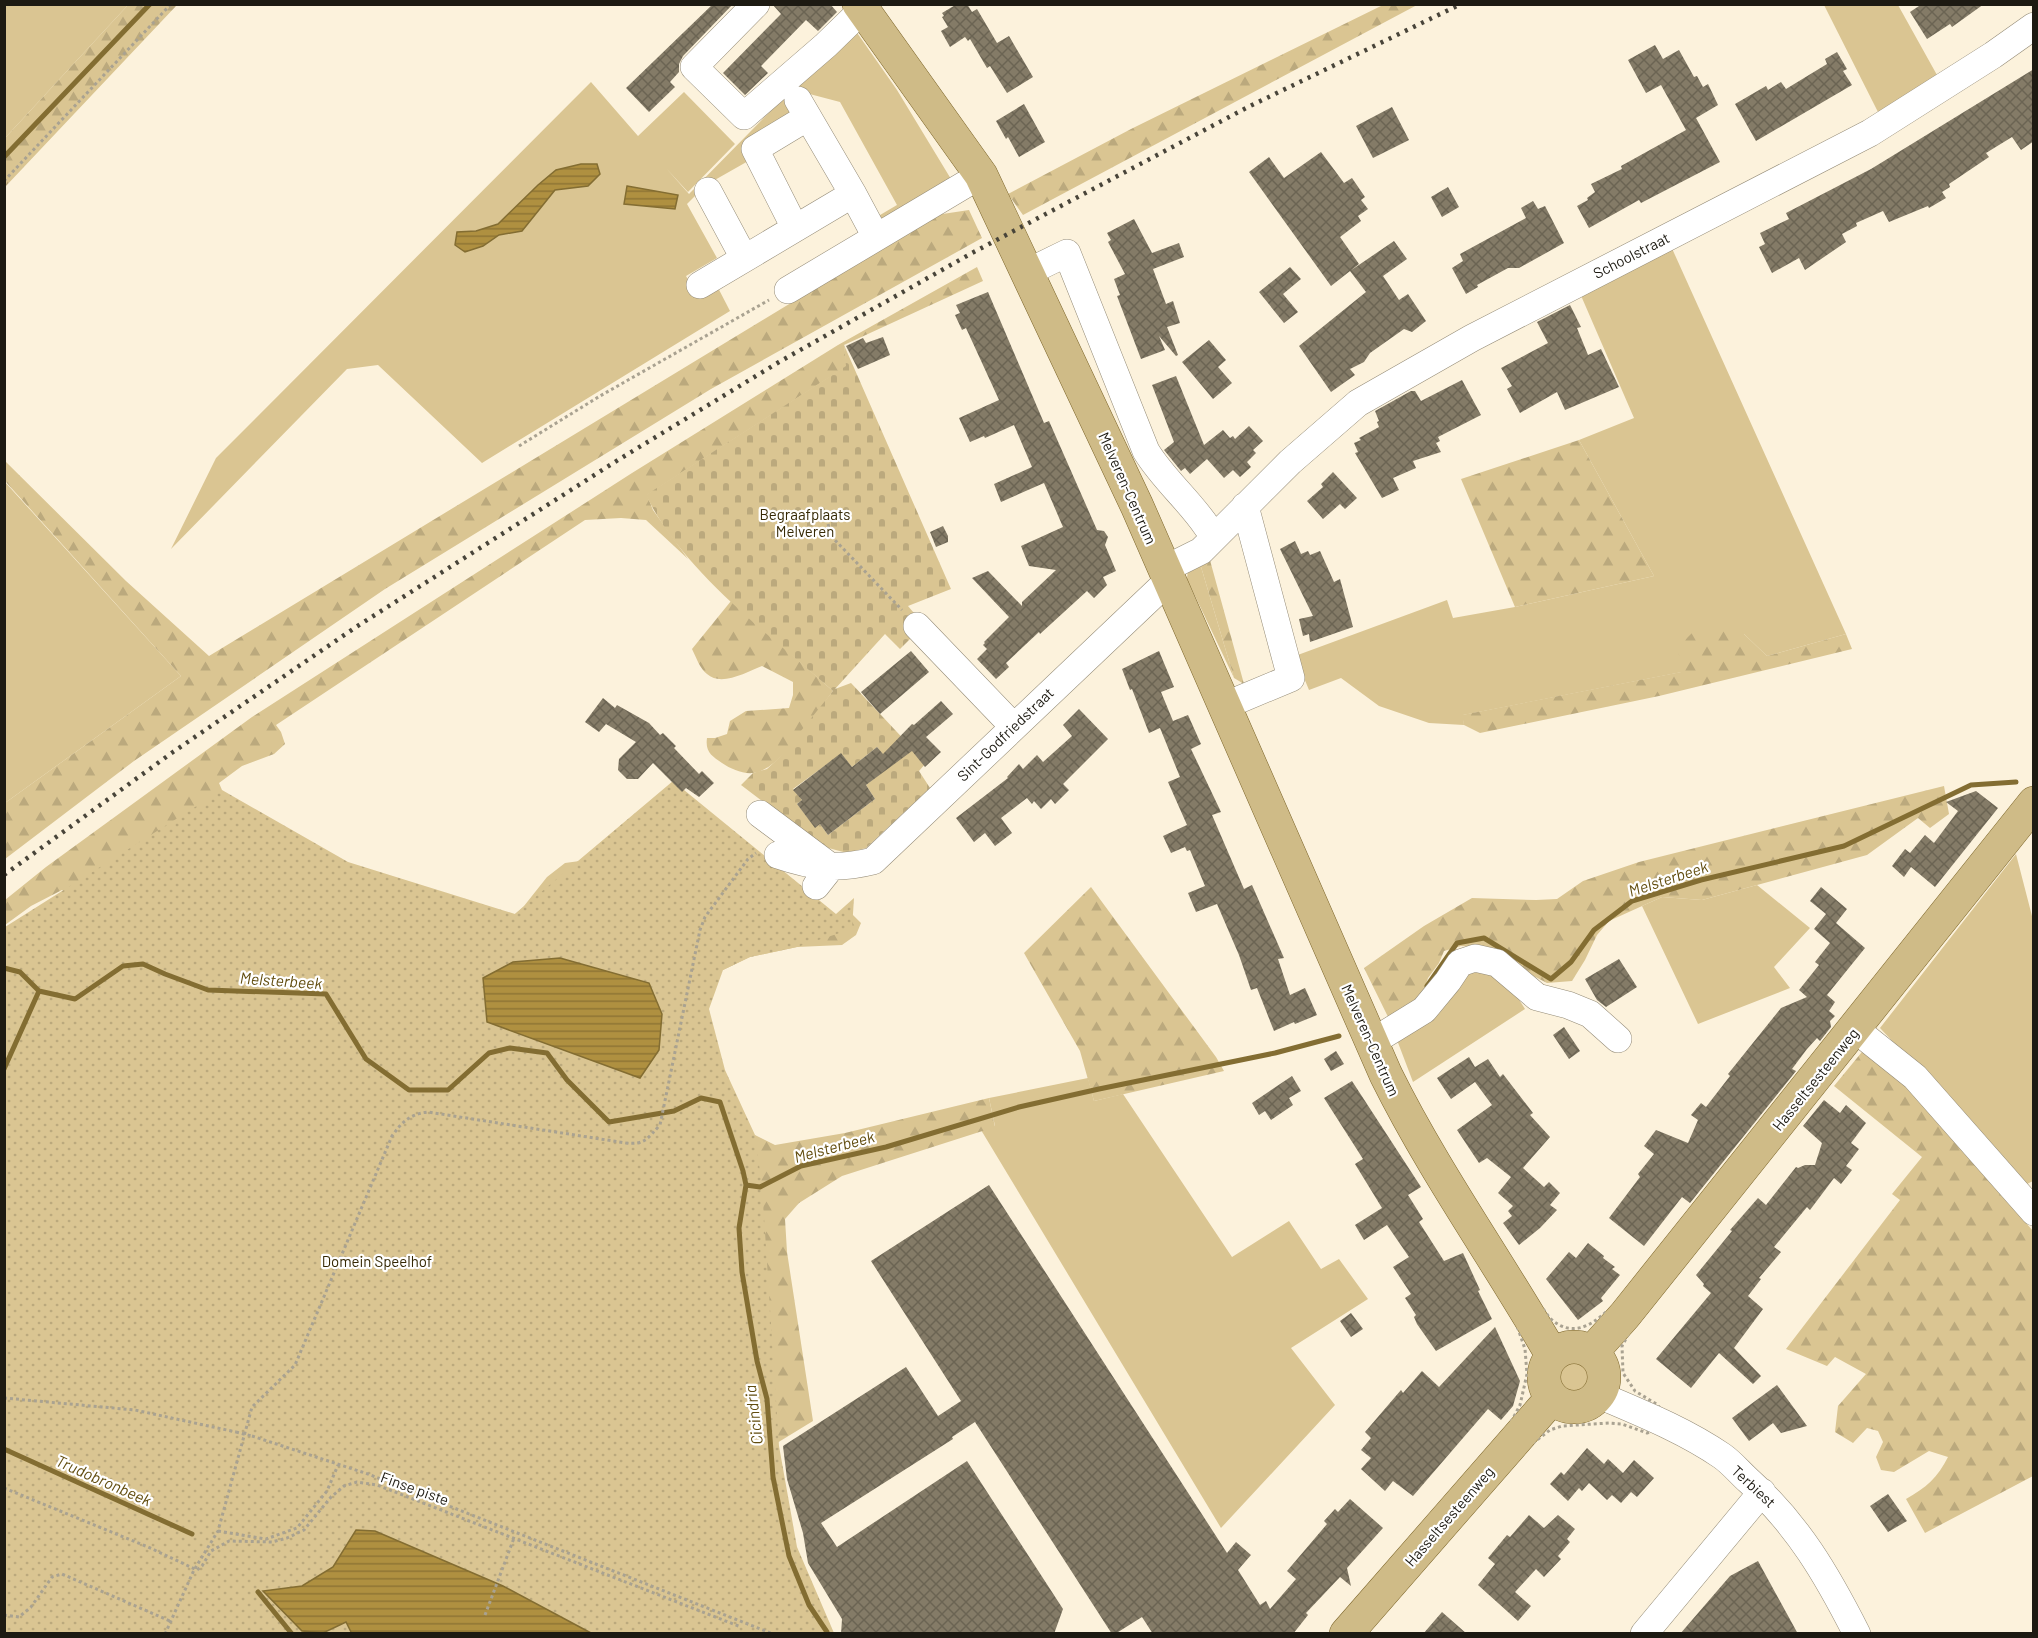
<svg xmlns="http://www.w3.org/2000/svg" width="2038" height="1638" font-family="Barlow,sans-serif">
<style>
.grass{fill:#dac592}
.forest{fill:url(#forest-firs)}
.cemetery{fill:url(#cemetery-stones);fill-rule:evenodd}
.park{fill:url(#park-dots)}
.water{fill:url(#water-rules);stroke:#836d32;stroke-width:1.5}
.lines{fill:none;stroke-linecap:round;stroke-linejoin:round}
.stream{stroke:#836d32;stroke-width:5}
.building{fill:url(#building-cross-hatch)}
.minor-casing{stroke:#948b77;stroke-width:28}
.major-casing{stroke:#7c652a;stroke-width:34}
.path{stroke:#a9a291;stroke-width:3;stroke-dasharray:3 3;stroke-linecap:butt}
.minor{stroke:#fff;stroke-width:27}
.major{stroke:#cfbb87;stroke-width:33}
.rail{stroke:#484439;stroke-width:4.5;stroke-dasharray:3 6;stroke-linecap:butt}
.path-bridge{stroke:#a9a291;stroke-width:3;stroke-dasharray:3 3;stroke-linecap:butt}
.labels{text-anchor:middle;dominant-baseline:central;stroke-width:4.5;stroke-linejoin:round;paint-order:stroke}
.street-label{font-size:15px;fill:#1d1a12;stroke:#fff}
.park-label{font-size:15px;fill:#352804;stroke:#fff}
.water-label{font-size:16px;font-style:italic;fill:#624d0f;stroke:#fff}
</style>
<defs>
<pattern id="forest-firs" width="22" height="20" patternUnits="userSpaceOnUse" patternTransform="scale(1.5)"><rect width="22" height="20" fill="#dac592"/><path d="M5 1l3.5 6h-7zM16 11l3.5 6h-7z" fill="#bba97d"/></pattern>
<pattern id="cemetery-stones" width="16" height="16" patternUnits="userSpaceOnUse" patternTransform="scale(1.5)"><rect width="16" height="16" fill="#dac592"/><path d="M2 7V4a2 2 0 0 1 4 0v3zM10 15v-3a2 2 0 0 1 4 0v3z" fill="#bba97d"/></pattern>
<pattern id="park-dots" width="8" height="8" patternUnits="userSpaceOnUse" patternTransform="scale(1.5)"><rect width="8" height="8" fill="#dac592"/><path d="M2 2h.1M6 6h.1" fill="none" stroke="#bba97d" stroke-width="1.8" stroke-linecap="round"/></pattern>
<pattern id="water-rules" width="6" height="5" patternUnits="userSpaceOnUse" patternTransform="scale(1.5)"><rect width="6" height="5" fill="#af9040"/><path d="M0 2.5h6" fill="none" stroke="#8e7534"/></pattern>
<pattern id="building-cross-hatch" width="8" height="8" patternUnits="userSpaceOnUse" patternTransform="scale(1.5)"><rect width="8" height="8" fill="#847b67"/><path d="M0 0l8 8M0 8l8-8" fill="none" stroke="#6b6453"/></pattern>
</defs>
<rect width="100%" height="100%" fill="#fcf2dc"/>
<path class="grass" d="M5 4 128 5 5 138 4 5Z
M1824 5H1898L1937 75 1880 116Z
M853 27 897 90 954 184 878 220 875 218 897 205 840 102 802 92 795 117 750 160 713 181 712 179 687 204 717 258 686 276 696 294 715 282 730 311 482 463 378 365 347 369 171 549 216 458 591 82 638 136 684 92 735 144 688 192 666 168 689 194Z
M1670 244 1846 634 1767 656 1744 634 1682 672 1463 715 1464 725 1429 723 1379 706 1341 678 1309 690 1295 656 1447 600 1453 618 1515 607 1654 576 1579 440 1634 418 1579 291Z
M4 481 181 676 5 803H4Z
M1199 560 1234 678 1187 579 1188 567Z
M2016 854 2033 920V1181L2027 1184 1880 1028Z
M1757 885 1810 928 1774 967 1790 988 1698 1024 1642 906 1662 897 1702 900Z
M1470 965 1501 971 1525 1009 1413 1082 1397 1040Z
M1088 1078 1094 1101 1123 1094 1232 1257 1289 1221 1321 1269 1339 1259 1368 1299 1291 1348 1335 1405 1221 1528 981 1130 995 1126 989 1098Z
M1557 1377a16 16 0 1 1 32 0a16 16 0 1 1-32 0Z"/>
<path class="forest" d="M1385 4 1417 5 1023 215 1008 194 1131 129Z
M128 5H177L5 187V138Z
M969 210 982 238 711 389 385 589 134 761 5 859V803L181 676 5 481V461L126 581 209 656 936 215Z
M977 267 983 281 844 345 847 366 647 495 653 510 688 559 646 520 621 518 585 520 276 725 281 732 285 744 274 754 242 766 219 783 222 790 226 829 480 920 515 914 524 906 547 877 565 863 587 860 827 925 846 908 861 923 856 935 842 945 797 947 750 957 723 970 75 896 62 890 31 906 5 925V900L46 867 252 717 632 473 838 345Z
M1579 440 1654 576 1515 607 1461 479Z
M1208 553 1244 684 1234 678 1199 560Z
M731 601 833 691C817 712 780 771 753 773 742 774 731 769 722 763 712 756 705 752 707 738H715L727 734 730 721 746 711 789 708 793 695V682L762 666C747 672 721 687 707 674 700 669 696 657 692 649Z
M1741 626 1744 634 1767 656 1846 634 1852 649 1659 696 1480 733 1464 725 1462 715 1681 672 1678 647 1697 628Z
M1944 786 1949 814 1930 828 1918 818 1867 855 1702 900 1662 897 1609 921 1597 935 1585 960 1572 981 1547 983 1478 947 1461 946 1444 951 1439 963 1428 978 1419 1004 1392 1025 1364 968 1424 926 1472 898 1536 900 1557 899 1583 881 1639 862Z
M1091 887 1216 1057 1224 1071 1094 1101 1080 1051 1024 953Z
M1866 1047 1918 1098 2033 1231V1476L1925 1533 1906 1499C1926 1488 1938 1477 1948 1457L1929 1451 1894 1472 1881 1470 1876 1457 1883 1442 1878 1431 1867 1428 1853 1443 1835 1432 1838 1406 1866 1374 1835 1357 1827 1366 1786 1349 1900 1200 1892 1194 1922 1157 1834 1086Z
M989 1098 995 1127 842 1176 799 1203 785 1219 787 1252 813 1421 777 1443 752 1171 755 1135 775 1145 845 1133Z"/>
<path class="cemetery" d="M844 345 951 589 908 606 924 625 900 649 885 634 835 689 851 683 926 763 919 771 930 788 866 848 847 853 821 846 741 785 753 773 767 769 780 757 833 691C769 634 683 572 646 495L846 366ZM877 747 891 765 866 785 875 799 828 835 820 824 815 827 797 804 802 800 793 789 841 754 852 767Z"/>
<path class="park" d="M673 781 836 914 854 898 852 929 797 947 750 957 723 970 709 1009 725 1070 755 1135 762 1186 779 1446 797 1547 834 1633 5 1634V927L222 790 348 862 515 914Z"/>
<path class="water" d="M581 164H597L600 174 588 186 555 190 522 231 499 235 483 246 465 252 455 245 457 232 476 231 498 224 538 185 556 170Z
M627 186 678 195 675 209 624 204Z
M560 958 649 983 662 1014 659 1050 640 1078 487 1022 483 978 513 962Z
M356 1530 375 1531 503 1586 591 1633 352 1634 346 1622 323 1633 302 1631 263 1591 302 1586 333 1567Z"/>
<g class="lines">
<path class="stream" d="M4 157 150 4
M4 968 20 972 39 991 75 999 123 966 143 964 165 974 208 990 326 994 366 1059 409 1090H448L489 1053 510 1048 547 1053 567 1080 609 1122 674 1111 701 1098 720 1102 743 1171 746 1185 760 1187 801 1166 886 1147 1019 1107 1099 1089 1275 1053 1339 1036
M1427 986 1457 943 1484 938 1551 979 1571 962 1594 930 1632 901 1701 880 1844 846 1971 785 2016 782
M4 1069 39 991
M746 1185 739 1228 742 1272 757 1361 767 1399 773 1477 789 1556 809 1605 827 1632 826 1634
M4 1449 192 1534
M258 1592 292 1634"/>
</g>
<path class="building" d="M713 4H733L683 56 679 64V72L670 82 675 87 649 112 626 88Z
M772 4H830L837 12 818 31 806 20 761 66 768 73 745 95 723 73 781 14Z
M957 4H967L972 12 977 9 997 43 1009 36 1033 77 1007 93 990 66 987 68 970 39 968 41 965 37 950 47 941 31 948 27 942 17 944 16 942 13Z
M1922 4H1984L1952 27 1950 24 1927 39 1910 12Z
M1655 45 1663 59 1679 50 1694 77 1697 76 1703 87 1708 84 1718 105 1696 118 1720 162 1641 203 1639 200 1589 228 1577 206 1588 200 1587 198 1595 192 1591 184 1622 169 1621 166 1686 130 1661 85 1646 93 1628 60Z
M1837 52 1847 69 1843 71 1852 85 1756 141 1735 104 1766 86 1768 90 1781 82 1786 89 1827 64 1825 59Z
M2034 69V141L2021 150 2012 137 1986 153 1989 157 1949 184 1950 187 1942 192 1946 198 1929 208 1928 206 1889 222 1883 211 1856 223 1857 226 1842 234 1846 242 1805 270 1799 258 1772 273 1759 247 1765 244 1760 233 1789 219 1786 213 1871 169Z
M1024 104 1045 142 1019 157 1008 137 1006 139 996 121Z
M1392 107 1409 140 1373 158 1356 126Z
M1321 152 1344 183 1352 178 1365 197 1361 200 1368 209 1358 216 1361 221 1340 237 1359 264 1331 286 1249 172 1269 157 1284 178Z
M1448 187 1459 207 1442 217 1431 197Z
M1533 201 1538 209 1545 206 1564 243 1519 268H1508L1477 285 1478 287 1466 294 1452 268 1463 261 1460 254 1526 218 1521 208Z
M1134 219 1152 253 1179 243 1184 257 1153 269 1166 304 1173 301 1180 323 1167 327 1178 355 1176 356 1159 336 1165 350 1141 359 1117 296 1120 295 1114 279 1125 274 1108 242 1111 240 1107 233Z
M1394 241 1407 259 1383 276 1399 300 1408 294 1426 321 1412 332 1404 329 1370 353 1364 362 1350 369 1355 375 1331 392 1299 346 1366 292 1350 271Z
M1290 267 1301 279 1283 294 1298 312 1284 323 1259 292Z
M988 292 1044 423 1049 421 1097 530 1104 531 1108 537 1105 545 1116 571 1103 577 1107 585 1094 598 1087 591 1040 634 1039 632 1006 663 1009 667 996 679 977 659 987 649 983 645 985 643 984 642 1009 617 972 578 988 571 1022 606V602L1056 570 1029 566 1021 546 1063 527 1044 483 1001 502 994 484 1032 467 1014 425 985 438 984 436 970 442 959 418 999 400 966 328 962 330 955 315 960 313 956 305Z
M1570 305 1581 327 1577 328 1588 355 1601 349 1619 387 1565 410 1557 392 1520 413 1507 389 1512 386 1501 368 1548 343 1537 322Z
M883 337 890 355 858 369 846 346 863 338 866 343Z
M1209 340 1226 360 1218 367 1232 383 1213 399 1182 362Z
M1176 376 1204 445 1223 430 1230 438 1233 436 1235 439 1249 426 1263 441 1253 450 1256 453 1247 462 1251 467 1240 477 1233 470 1224 478 1207 459 1190 474 1185 468 1181 471 1164 450 1174 442 1152 385Z
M1462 380 1481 415 1438 437 1440 441 1436 443 1441 452 1413 461 1416 468 1393 478 1399 490 1382 498 1355 453 1358 452 1354 443 1361 440 1359 438 1379 427 1377 422 1379 421 1375 411 1411 391H1415L1421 401Z
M1333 472 1357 498 1345 509 1340 504 1323 519 1307 501 1323 487 1321 484Z
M943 526 948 536V542L936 547 930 532Z
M1295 541 1301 554 1308 551 1310 555 1320 551 1334 582 1340 579 1353 627 1310 642 1309 634 1303 636 1299 619 1313 616 1280 549Z
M911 651 929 672 880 714 861 692Z
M1159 651 1174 687 1161 692 1173 721 1188 715 1201 744 1191 749 1221 812 1212 815 1244 889 1252 885 1284 958 1278 959 1290 995 1305 988 1317 1015 1295 1024 1294 1022 1274 1031 1257 988 1251 990 1239 955 1217 904 1196 912 1188 893 1205 886 1190 850 1187 851 1185 847 1171 853 1163 836 1187 825 1168 782 1180 777 1160 728 1149 733 1132 689 1130 690 1122 669Z
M603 698 615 708 617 705 649 723 660 735 663 733 676 746 674 748 699 774 702 771 714 783 699 797 686 788 682 792 653 763 638 779H627L618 770 619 759 636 742 606 724 599 732 585 722Z
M941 701 953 714 926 737 941 752 925 767 912 751 866 785 875 799 871 802 828 835 820 824 815 828 797 804 802 800 793 790 841 753 852 767 877 747 883 754 912 724 914 725Z
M1079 709 1108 739 1063 784 1069 790 1055 804 1051 799 1041 809 1034 801 1032 804 1027 798 1001 818 1012 833 995 846 985 833 974 842 956 818 1008 778 1007 777 1019 764 1023 769 1037 755 1043 762 1072 736 1063 725Z
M1976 791 1998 808 1935 887 1911 867 1904 877 1892 866 1905 849 1910 853 1925 835 1934 843 1958 811 1946 802Z
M1821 887 1847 909 1836 923 1865 948 1827 995 1835 1002 1829 1011 1835 1016 1830 1021 1831 1027 1820 1041 1817 1038 1807 1049 1792 1069 1796 1071 1690 1203 1682 1197 1644 1246 1609 1218 1640 1177 1638 1174 1654 1154 1644 1146 1656 1130 1688 1143 1698 1120 1691 1115 1701 1103 1706 1107 1730 1076 1728 1074 1781 1008 1807 997 1799 990 1819 965 1815 962 1830 943 1814 929 1826 914 1810 901Z
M1619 959 1637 987 1606 1007 1597 1000 1585 979Z
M1564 1027 1580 1051 1569 1059 1553 1035Z
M1336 1051 1344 1064 1331 1071 1324 1059Z
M1469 1057 1475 1067 1488 1059 1500 1077 1503 1074 1533 1113 1530 1115 1550 1137 1523 1168 1544 1187 1549 1182 1560 1193 1550 1205 1557 1210 1540 1228 1519 1245 1503 1223 1512 1216 1508 1211 1513 1206 1498 1193 1511 1177 1487 1158 1479 1163 1457 1130 1492 1105 1475 1082 1451 1099 1437 1078Z
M1292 1076 1301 1091 1289 1098 1293 1105 1271 1120 1265 1111 1259 1115 1252 1103Z
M1352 1081 1421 1187 1408 1195 1423 1219 1419 1222 1444 1261 1463 1253 1480 1290 1478 1291 1492 1319 1436 1351 1417 1324 1414 1317 1416 1315 1405 1298 1411 1294 1393 1267 1409 1257 1387 1225 1364 1240 1355 1225 1382 1208 1355 1164 1363 1159 1324 1098Z
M1824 1100 1840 1113 1846 1105 1866 1123 1851 1143 1859 1149 1846 1166 1852 1170 1841 1184 1834 1178 1810 1210 1807 1207 1774 1247 1781 1252 1759 1278 1761 1279 1748 1296 1763 1309 1734 1348 1761 1376 1753 1384 1719 1353 1691 1388 1656 1359 1711 1293 1703 1286 1704 1284 1696 1275 1732 1231 1730 1230 1758 1198 1766 1205 1796 1167 1798 1168 1805 1165H1815L1822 1143 1803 1126Z
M989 1185 1227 1553 1236 1542 1251 1555 1238 1570 1260 1605 1266 1601 1270 1609 1296 1579 1287 1571 1327 1524 1324 1521 1335 1509 1338 1512 1350 1499 1383 1528 1347 1568 1351 1586 1340 1577 1306 1613 1308 1615 1293 1634H1153L1142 1617 1115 1634H1112L975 1422 952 1437 953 1439 821 1523 837 1547 967 1461 1063 1609 1054 1634H841L842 1619 808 1563 803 1533 787 1479 783 1446 906 1367 938 1416 961 1401 871 1261Z
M1588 1243 1604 1256 1603 1258 1615 1267 1612 1269 1620 1275 1601 1298 1603 1301 1578 1320 1546 1279 1569 1252 1576 1258Z
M1351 1313 1363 1329 1351 1337 1340 1321Z
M1495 1327 1520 1381 1513 1406 1501 1420 1488 1409 1413 1496 1393 1481 1385 1491 1361 1469 1371 1458 1361 1450 1371 1438 1365 1432 1401 1390 1403 1393 1422 1371 1439 1387Z
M1777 1385 1807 1426 1781 1433 1773 1423 1749 1441 1732 1418Z
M1587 1448 1604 1464 1608 1459 1623 1473 1634 1460 1654 1478 1637 1497 1631 1492 1621 1503 1612 1495 1607 1500 1589 1483 1582 1491 1579 1488 1568 1501 1550 1484 1561 1472 1564 1475Z
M1888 1494 1907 1521 1888 1532 1870 1506Z
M1529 1515 1544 1528 1558 1515 1575 1529 1567 1539 1570 1542 1558 1556 1561 1559 1544 1577 1536 1569 1515 1592 1531 1606 1518 1621 1478 1585 1495 1564 1488 1558 1507 1535 1510 1537Z
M1758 1561 1798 1634H1680L1730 1576Z
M1442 1612 1467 1634H1423Z"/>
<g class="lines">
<g class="minor-casing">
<path id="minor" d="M756 4 694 67 744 116 826 45 863 9
M798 100 853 194 876 237
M708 191 744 258
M795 228 755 149 808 117
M1028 272 1067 253 1146 451C1163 479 1189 500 1207 527
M700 285 853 194
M788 290 981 175
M1165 569 1201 551 1290 462 1358 403 1472 338 1870 133 1993 55 2034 26
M917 626 1013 726
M1224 706 1291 678 1245 506
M760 814 831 867 816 886
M778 855C813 867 837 870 873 861L1169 580
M1855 1029 1915 1077 2034 1212
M1372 1042 1424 1010 1448 981 1460 963 1475 958 1497 963 1537 997 1568 1005 1590 1014 1618 1039
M1599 1395C1641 1413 1684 1430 1722 1456 1732 1463 1740 1473 1749 1481 1798 1525 1827 1575 1857 1634
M1644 1634 1762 1492"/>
</g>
<g class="major-casing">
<path id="major" d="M859 4 981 175 1137 506 1386 1075C1434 1172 1498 1261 1552 1355
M1544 1377a30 30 0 1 1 60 0a30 30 0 1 1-60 0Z
M1592 1352 1625 1315 2034 803
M1346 1634 1552 1398"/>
</g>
<path class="path" d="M4 181 171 4
M519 446 600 396 769 300
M828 524 832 537 902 610
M1521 1300C1526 1302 1534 1303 1539 1306 1545 1309 1547 1316 1552 1320 1572 1337 1591 1326 1607 1311L1625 1315 1628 1335 1622 1346 1623 1373 1635 1391 1658 1405 1668 1425 1647 1433 1622 1424 1609 1423 1562 1426 1550 1430 1529 1446 1506 1450 1509 1426 1520 1405 1527 1374 1525 1349 1515 1320Z
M4 1398 135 1410 236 1432
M252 1436 368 1474 773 1634
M4 1488 148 1547 197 1570 202 1566 211 1551 229 1541 272 1542 287 1538 304 1530 331 1497 344 1486 357 1482 377 1485 741 1627
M218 1531 266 1539 297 1528 327 1491 338 1465
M4 1615 19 1617 31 1607 52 1577 62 1574 170 1621
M485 1615 514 1538
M165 1634 194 1570 218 1531 252 1407 295 1365 392 1136C402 1122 410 1114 428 1112L626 1143C645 1145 648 1138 660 1125L700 930 705 917 748 859 756 853"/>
<use href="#minor" class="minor"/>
<use href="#major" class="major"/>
<path class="rail" d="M4 875 173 752 356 627 618 460 779 362 972 253 1248 107 1461 4"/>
<path class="path-bridge" d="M236 1432 252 1436"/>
</g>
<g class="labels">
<g class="street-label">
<text transform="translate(1631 255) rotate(-27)">Schoolstraat</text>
<text transform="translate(1128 488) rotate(66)">Melveren-Centrum</text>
<text transform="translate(1005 734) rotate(-44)">Sint-Godfriedstraat</text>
<text transform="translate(1371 1040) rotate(66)">Melveren-Centrum</text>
<text transform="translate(1815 1079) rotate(-51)">Hasseltsesteenweg</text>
<text transform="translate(1754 1486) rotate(43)">Terbiest</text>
<text transform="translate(415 1488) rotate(20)">Finse piste</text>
<text transform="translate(1449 1516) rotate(-49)">Hasseltsesteenweg</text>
</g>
<g class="park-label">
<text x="805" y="514">Begraafplaats<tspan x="805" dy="17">Melveren</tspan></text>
<text x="377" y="1261">Domein Speelhof</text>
</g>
<g class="water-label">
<text transform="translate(1668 878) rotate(-18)">Melsterbeek</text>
<text transform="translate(281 980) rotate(4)">Melsterbeek</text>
<text transform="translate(834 1146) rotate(-15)">Melsterbeek</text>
<text transform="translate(753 1415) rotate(-97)">Cicindria</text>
<text transform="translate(104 1480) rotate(24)">Trudobronbeek</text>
</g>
</g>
<rect width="2038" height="1638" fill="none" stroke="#1d1a12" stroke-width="12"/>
</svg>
